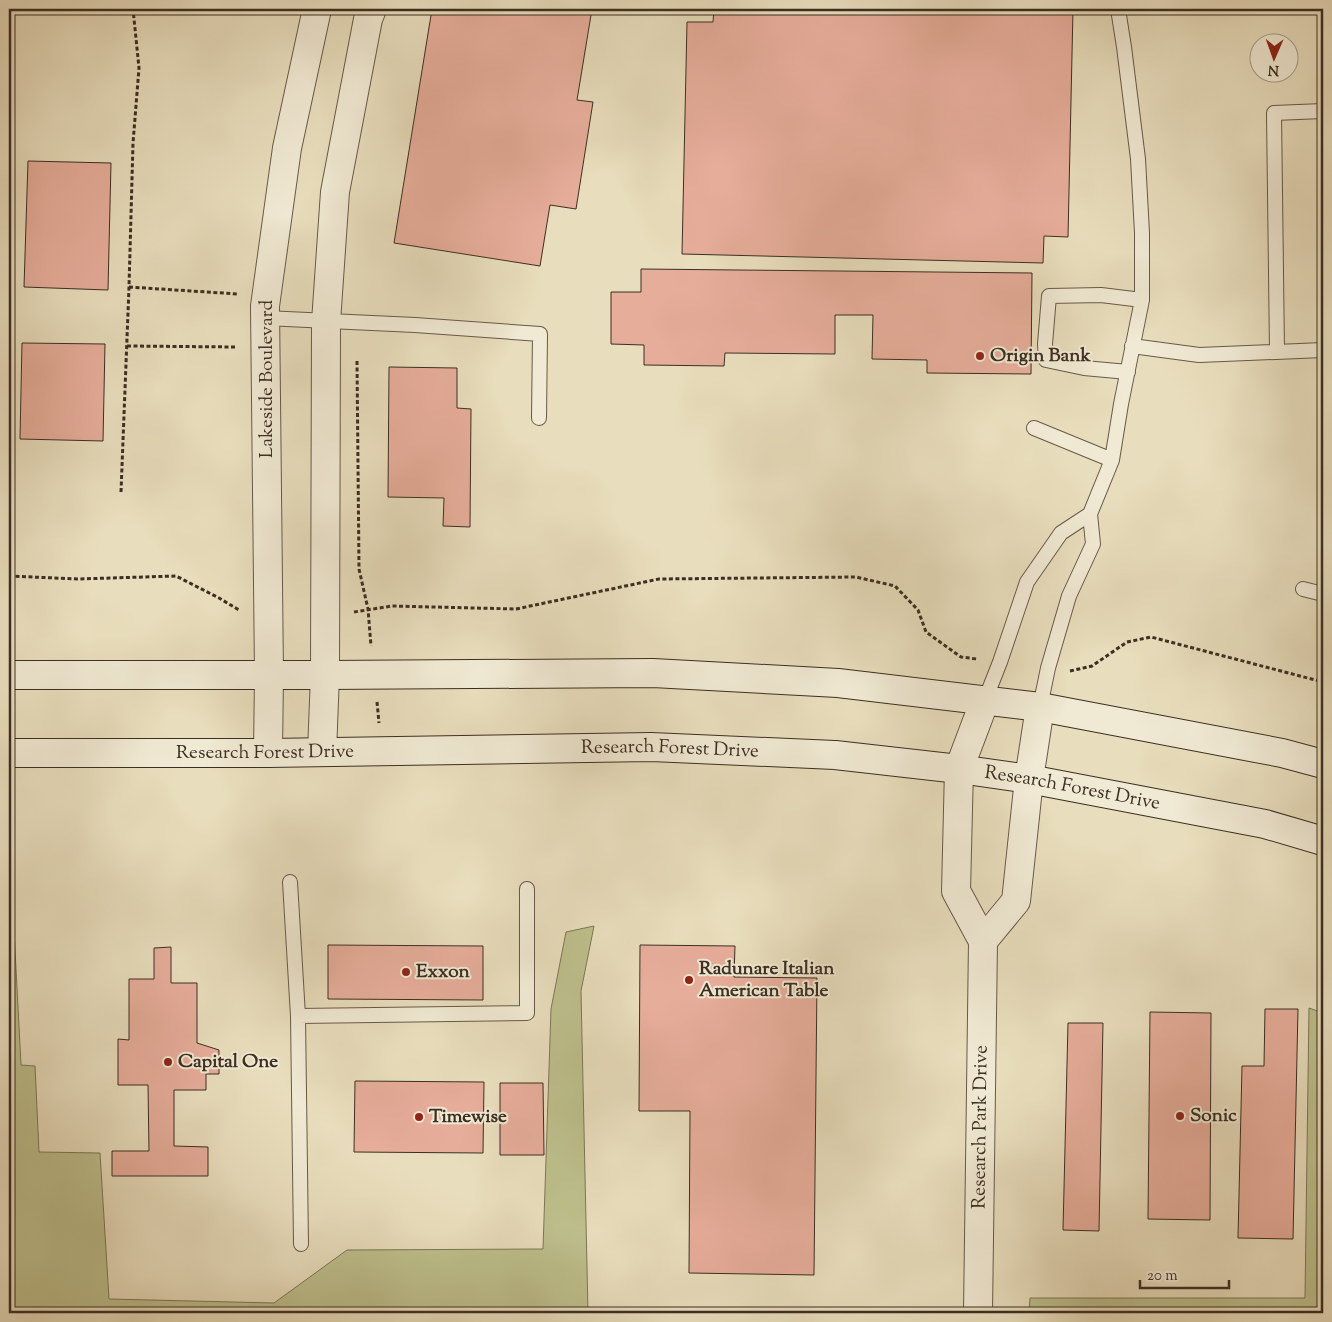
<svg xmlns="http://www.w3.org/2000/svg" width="1332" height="1322" font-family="'Sorts Mill Goudy',serif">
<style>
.green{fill:#bdbf8c;stroke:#7c7757}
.building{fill:#e6ad9a;stroke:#3c2f22}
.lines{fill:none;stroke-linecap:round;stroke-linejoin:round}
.service-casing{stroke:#675a48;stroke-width:16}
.minor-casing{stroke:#675a48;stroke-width:30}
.tertiary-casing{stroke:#675a48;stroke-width:30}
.secondary-casing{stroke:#3c2f22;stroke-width:30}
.path{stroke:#3c2f22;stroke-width:3;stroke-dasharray:4 2.5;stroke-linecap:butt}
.service{stroke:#f0e9d3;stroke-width:14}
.minor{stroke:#f0e9d3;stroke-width:28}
.tertiary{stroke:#f0e9d3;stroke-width:28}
.secondary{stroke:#f0e9d3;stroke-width:28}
.poi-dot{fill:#8f2418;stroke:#f0e9d3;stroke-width:2}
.labels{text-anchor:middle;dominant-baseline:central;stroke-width:4;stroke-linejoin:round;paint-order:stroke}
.poi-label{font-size:19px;font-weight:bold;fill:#3c2f22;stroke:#f0e9d3;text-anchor:start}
.street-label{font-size:19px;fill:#3c2f22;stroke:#f0e9d3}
</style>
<rect width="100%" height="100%" fill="#e8ddbc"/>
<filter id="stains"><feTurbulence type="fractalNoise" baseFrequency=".004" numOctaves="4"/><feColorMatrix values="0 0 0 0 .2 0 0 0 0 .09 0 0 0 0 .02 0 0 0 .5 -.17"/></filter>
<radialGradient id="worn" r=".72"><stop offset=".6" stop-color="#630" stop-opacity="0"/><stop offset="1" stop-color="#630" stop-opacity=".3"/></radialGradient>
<path class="green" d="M594 926 581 991 588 1313H9V934L14 930 21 1065 35 1066 39 1152 100 1153 109 1299 274 1303 347 1250 543 1249 551 1009 566 932Z
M1309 1008 1323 1013V1313H1029L1030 1298H1305Z"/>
<path class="building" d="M432 9H592L577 100 593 102 576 209 550 205 540 266 394 243Z
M714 9H1073L1068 237 1044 236 1043 263 682 254 687 22H713Z
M28 161 111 163 108 290 24 287Z
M641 269 1032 273 1031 374 927 373V360L872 359 873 315H835V354L725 353 724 366 644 365V345L611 344V292H641Z
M22 343 105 344 103 441 20 439Z
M389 367 457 368V408L471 409 470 527 443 526 444 498 388 497Z
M328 945 483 946V1000L328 999Z
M640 945 735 946 734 977 817 978 814 1275 689 1273 690 1111H639Z
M171 947V983H197V1043L219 1050V1074H206V1090H174V1146L208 1147V1176H112V1151H149L148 1085H118V1039L129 1040V979H154V948Z
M1265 1009H1298L1293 1239 1238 1238 1242 1066H1264Z
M1150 1012 1211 1013 1210 1220 1148 1219Z
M1068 1023H1103L1099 1231 1063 1230Z
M355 1081 484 1082 483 1153 354 1152Z
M500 1083H543L544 1155H500Z"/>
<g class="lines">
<g class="service-casing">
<path id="service" d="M265 318 415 325 540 334 539 418
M1132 346 1199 355 1323 350
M1277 352 1274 113 1323 111
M1128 372 1084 368 1046 360 1045 344 1049 296 1101 295 1142 300
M1034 428 1112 460 1121 404 1142 300V233L1138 159 1124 47 1118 9
M1303 589 1323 594
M985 700 1000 662 1027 582 1061 533 1090 514
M1040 707 1048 668 1069 596 1093 544 1090 514 1112 460
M290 882 298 1016 301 1244
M298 1016 527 1013V889"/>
</g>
<g class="minor-casing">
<g id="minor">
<path d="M983 941 1016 901 1029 779 1040 707"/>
<path id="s1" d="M978 1313 983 941 956 891 959 769 985 700"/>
</g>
</g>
<g class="tertiary-casing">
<path id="tertiary" d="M322 752 325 675 326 322 335 192 368 19 372 9
M268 753 269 675 265 306 287 148 317 9"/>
</g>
<g class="secondary-casing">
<g id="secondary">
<path d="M9 675H325L653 673 838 683 1040 707 1282 753 1323 764"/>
<path id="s2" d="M9 753H268L651 747 835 755 959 769 1029 779 1265 824 1323 841"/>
</g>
</g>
<path class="path" d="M129 287 238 294
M127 346 236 347
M357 361 359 569 368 609 371 646
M121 492 129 287 133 143 139 68 133 9
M9 576 78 579 176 576 219 598 239 610
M354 612 392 606 516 609 659 579 856 577 895 586 918 610 926 632 961 657 977 659
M1070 671 1092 666 1127 642 1151 637 1323 682
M377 702 379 723"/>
<use href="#service" class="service"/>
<use href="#minor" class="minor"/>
<use href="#tertiary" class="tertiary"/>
<use href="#secondary" class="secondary"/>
</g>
<g class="poi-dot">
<circle cx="980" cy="356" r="5"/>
<circle cx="406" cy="972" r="5"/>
<circle cx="689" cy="980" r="5"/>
<circle cx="168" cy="1062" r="5"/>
<circle cx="1180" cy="1116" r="5"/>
<circle cx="419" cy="1117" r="5"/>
</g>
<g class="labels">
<g class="poi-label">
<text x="990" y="356">Origin Bank</text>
<text x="699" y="969">Radunare Italian<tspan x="699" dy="22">American Table</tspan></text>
<text x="416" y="972">Exxon</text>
<text x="178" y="1062">Capital One</text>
<text x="1190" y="1116">Sonic</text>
<text x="429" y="1117">Timewise</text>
</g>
<g class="street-label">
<text transform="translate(267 379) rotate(-90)">Lakeside Boulevard</text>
<text stroke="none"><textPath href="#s2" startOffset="661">Research Forest Drive</textPath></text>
<text stroke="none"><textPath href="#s2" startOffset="256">Research Forest Drive</textPath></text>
<text stroke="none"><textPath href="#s2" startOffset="1066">Research Forest Drive</textPath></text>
<text stroke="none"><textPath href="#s1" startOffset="186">Research Park Drive</textPath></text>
</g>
</g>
<rect width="1332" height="1322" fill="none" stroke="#e8ddbc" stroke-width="30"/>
<rect x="10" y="10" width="1312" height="1302" fill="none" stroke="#3c2f22" stroke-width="2.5"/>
<rect x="15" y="15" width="1302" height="1292" fill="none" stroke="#3c2f22"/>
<g transform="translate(1274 58) rotate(182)"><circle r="24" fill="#f0e9d3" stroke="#a89f8c"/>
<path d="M0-4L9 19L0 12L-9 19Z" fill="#8f2418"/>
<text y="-8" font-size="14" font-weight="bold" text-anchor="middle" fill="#3c2f22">N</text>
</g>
<path d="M1140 1280v8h89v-8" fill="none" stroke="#3c2f22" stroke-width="2.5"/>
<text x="1147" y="1280" font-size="15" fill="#3c2f22" stroke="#f0e9d3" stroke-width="4" paint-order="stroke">20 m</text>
<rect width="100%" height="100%" filter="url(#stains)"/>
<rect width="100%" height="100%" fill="url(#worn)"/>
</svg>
